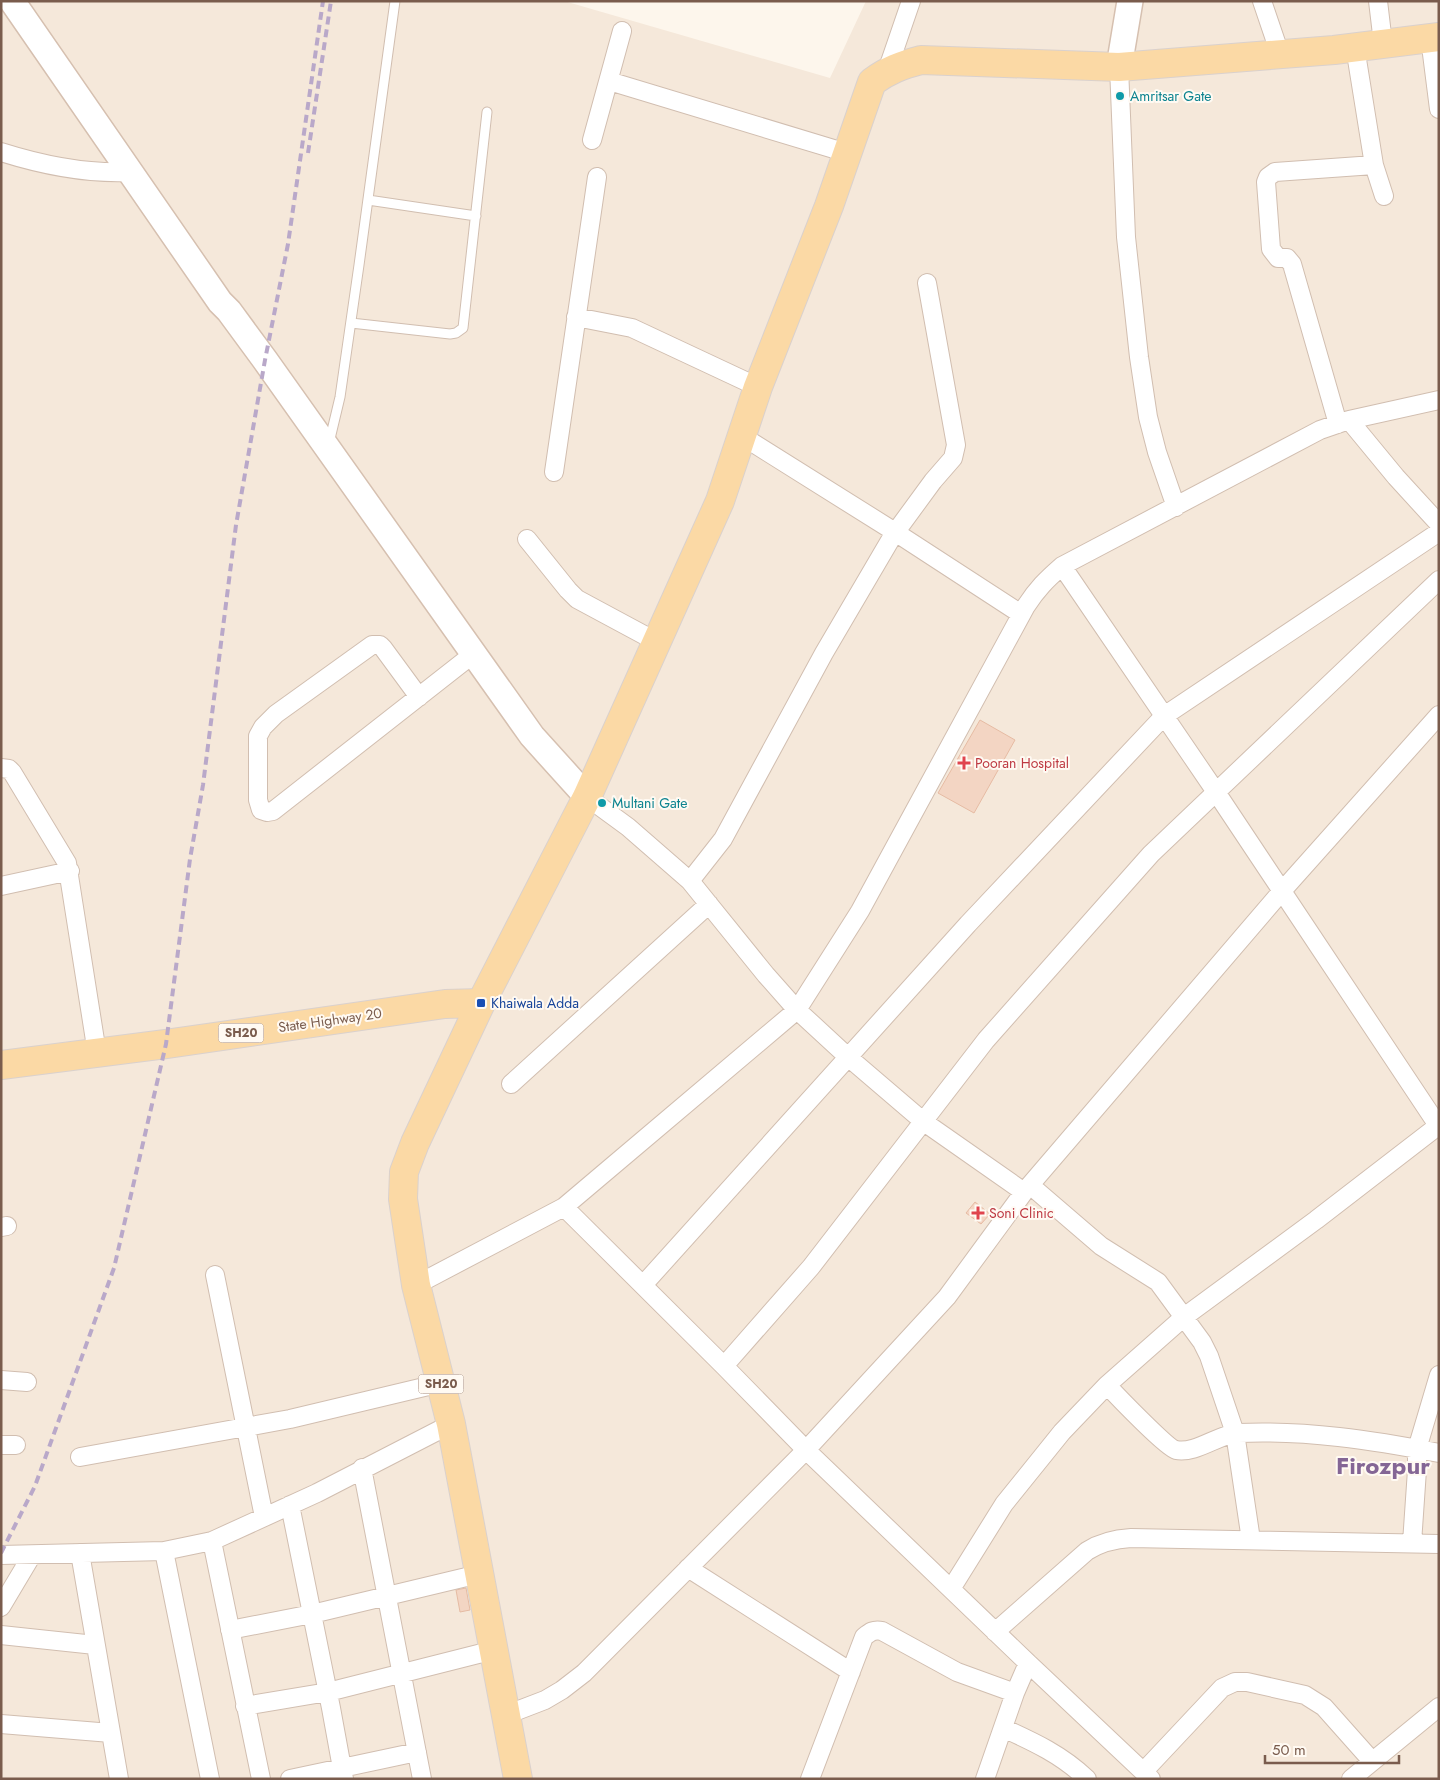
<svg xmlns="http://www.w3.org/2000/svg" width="1440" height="1780" font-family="Jost,sans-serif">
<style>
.residential{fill:#f5e8da}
.building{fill:#f3d5c3;stroke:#e6bba3}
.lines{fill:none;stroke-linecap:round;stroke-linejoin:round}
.lane-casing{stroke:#d1beb0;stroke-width:11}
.street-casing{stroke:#d1beb0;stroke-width:20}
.secondary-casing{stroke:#d6c0b0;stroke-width:28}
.primary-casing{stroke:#dad1cd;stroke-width:30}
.lane{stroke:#fff;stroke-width:9}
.street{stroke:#fff;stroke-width:18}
.secondary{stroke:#fff;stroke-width:25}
.primary{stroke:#fbd9a5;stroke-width:28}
.rail{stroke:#b9a8c9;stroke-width:4;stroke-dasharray:8 5;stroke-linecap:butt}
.culture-dot{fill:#0f9aa8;stroke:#fffaf3;stroke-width:2}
.health-dot{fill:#e0444e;stroke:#fffaf3;stroke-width:2}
.transit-dot{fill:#1a4fb4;stroke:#fffaf3;stroke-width:2}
.labels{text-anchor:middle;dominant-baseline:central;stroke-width:4;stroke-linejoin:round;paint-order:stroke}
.shield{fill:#fffaf3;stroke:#a28b7f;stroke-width:1}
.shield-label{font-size:12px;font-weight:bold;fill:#7a5c4d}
.culture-label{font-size:14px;fill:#0d838f;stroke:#fffaf3;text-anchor:start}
.health-label{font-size:14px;fill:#be3a42;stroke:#fffaf3;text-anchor:start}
.transit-label{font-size:14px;fill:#164399;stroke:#fffaf3;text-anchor:start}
.street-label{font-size:14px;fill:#7a5c4d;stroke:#fffaf3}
.town-label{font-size:24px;font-weight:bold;fill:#846695;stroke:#fffaf3}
</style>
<rect width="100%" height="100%" fill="#fdf6ec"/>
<path class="residential" d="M1 1H564L830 78 866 1H1439V1779H1Z"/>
<path class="building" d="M980 720 1015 740 974 813 938 793Z
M975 1202 990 1214 981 1224 966 1213Z
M466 1588 470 1610 460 1612 456 1590Z"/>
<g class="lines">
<g class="lane-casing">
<path id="lane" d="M368 200 476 216
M351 323 450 334 456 333 463 328 487 112
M329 443 340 397 359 265 395 1"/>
</g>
<g class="street-casing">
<path id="street" d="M1262 1 1280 54
M1378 1 1383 43
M1430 38 1439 109
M1355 47 1374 165 1384 196
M1119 67 1126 237 1139 357 1148 417 1157 452 1176 507
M887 71 911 1
M609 81 847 153
M592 140 622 31
M1 152C42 165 87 174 130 172
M576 317 632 328 758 387
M1349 420 1396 477 1439 524
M1338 424 1292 264 1287 258H1278L1271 249 1266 182 1268 177 1275 172 1374 165
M742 436 895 532 1021 614
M554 472 597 177
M527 539 568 590 577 599 657 642
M1062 566 1216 792 1439 1127
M419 697 383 648 380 645H372L276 714 263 727 258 736V800L261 810 267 812 273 811 472 655
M1 768 9 769 12 772 67 863 97 1053
M587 797 628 827 690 881 766 975 797 1010 848 1057 924 1122 1024 1192
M690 881 723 839 824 653 892 537 933 481 953 458 956 445 927 283
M1 886 70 871
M511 1084 709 904
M1030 1185 1101 1246 1158 1282 1202 1342 1209 1356 1235 1433 1251 1540
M564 1207 724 1366 806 1450 1028 1663 1151 1779
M1 1227 7 1226
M215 1275 264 1517
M416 1285 564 1207 797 1010 860 911 1026 606C1037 589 1046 580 1062 566L1320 430 1349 420 1439 400
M643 1285 968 924 1164 716 1439 532
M724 1366 811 1267 986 1040 1151 854 1439 580
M1 1380 27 1382
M1107 1385C1117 1396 1167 1448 1176 1450 1196 1454 1219 1434 1238 1433 1306 1430 1372 1440 1439 1453
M1 1445H16
M80 1457 290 1419 441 1383
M362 1468 422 1779
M290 1505 331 1708 344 1779
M212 1541 261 1779
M1412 1543 1417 1470V1449L1439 1375
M164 1551 210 1779
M80 1553 119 1779
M1 1555 164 1551 212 1541 317 1493 451 1424
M688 1568 851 1672
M951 1589 1004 1504 1062 1432 1107 1385 1184 1317 1316 1220 1438 1126
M1 1607 32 1555
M230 1630 312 1614 479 1574
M995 1632 1087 1551C1101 1542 1114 1539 1131 1538L1439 1544
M1 1635 95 1645
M245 1706 328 1692 494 1650
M506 1715 545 1700 562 1690 584 1673 806 1450 947 1297 1024 1192 1282 891 1439 715
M1 1724 111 1733
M1003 1728C1034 1742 1062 1755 1087 1779
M1144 1771 1222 1688 1235 1682H1247L1305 1695 1324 1707 1372 1761
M290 1779 417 1752
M810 1779 864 1637C870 1632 874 1629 882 1631L957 1672 1015 1693
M985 1779 1015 1693 1028 1663
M1351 1779 1439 1707"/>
</g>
<g class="secondary-casing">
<path id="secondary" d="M12 1 220 302 229 311 265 360 532 736 587 797
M1119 67 1130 1"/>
</g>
<g class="primary-casing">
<path id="primary" d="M1 1065 166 1044 445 1004 481 1003
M518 1779 451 1424 416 1285 403 1199 404 1172 415 1143 481 1003 587 797 720 501 758 387 829 206 872 82C888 70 902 65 921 60L1119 67 1334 50 1439 37"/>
</g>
<use href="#lane" class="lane"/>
<use href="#street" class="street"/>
<use href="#secondary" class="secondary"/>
<use href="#primary" class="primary"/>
<path class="rail" d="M308 153 331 1
M1 1553 35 1486 114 1268 166 1044 190 859 203 785 236 525 265 360 288 244 323 1"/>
</g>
<g class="culture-dot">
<circle cx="1120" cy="96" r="5"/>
<circle cx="602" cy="803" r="5"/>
</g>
<g class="health-dot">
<path d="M961.5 755.5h5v5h5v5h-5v5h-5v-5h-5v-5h5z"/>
<path d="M975.5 1205.5h5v5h5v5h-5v5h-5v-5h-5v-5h5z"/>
</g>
<rect class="transit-dot" x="476" y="998" width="10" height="10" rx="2.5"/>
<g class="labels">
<g class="shield">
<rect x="218.5" y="1023.5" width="45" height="19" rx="4"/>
<rect x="418.5" y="1374.5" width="45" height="19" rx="4"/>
</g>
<g class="shield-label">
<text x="241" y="1033">SH20</text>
<text x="441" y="1384">SH20</text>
</g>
<g class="culture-label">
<text x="1130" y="96">Amritsar Gate</text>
<text x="612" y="803">Multani Gate</text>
</g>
<g class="health-label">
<text x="975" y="763">Pooran Hospital</text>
<text x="989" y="1213">Soni Clinic</text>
</g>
<g class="transit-label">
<text x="491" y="1003">Khaiwala Adda</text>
</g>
<g class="street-label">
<text transform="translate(330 1020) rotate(-8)">State Highway 20</text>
</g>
<g class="town-label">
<text x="1383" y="1465">Firozpur</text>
</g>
</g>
<rect width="1440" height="1780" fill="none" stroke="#7a5c4d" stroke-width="5"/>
<path d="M1265 1755v8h134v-8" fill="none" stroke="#7a5c4d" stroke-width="2.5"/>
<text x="1272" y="1755" font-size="15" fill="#7a5c4d" stroke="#fffaf3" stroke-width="4" paint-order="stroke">50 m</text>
</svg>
